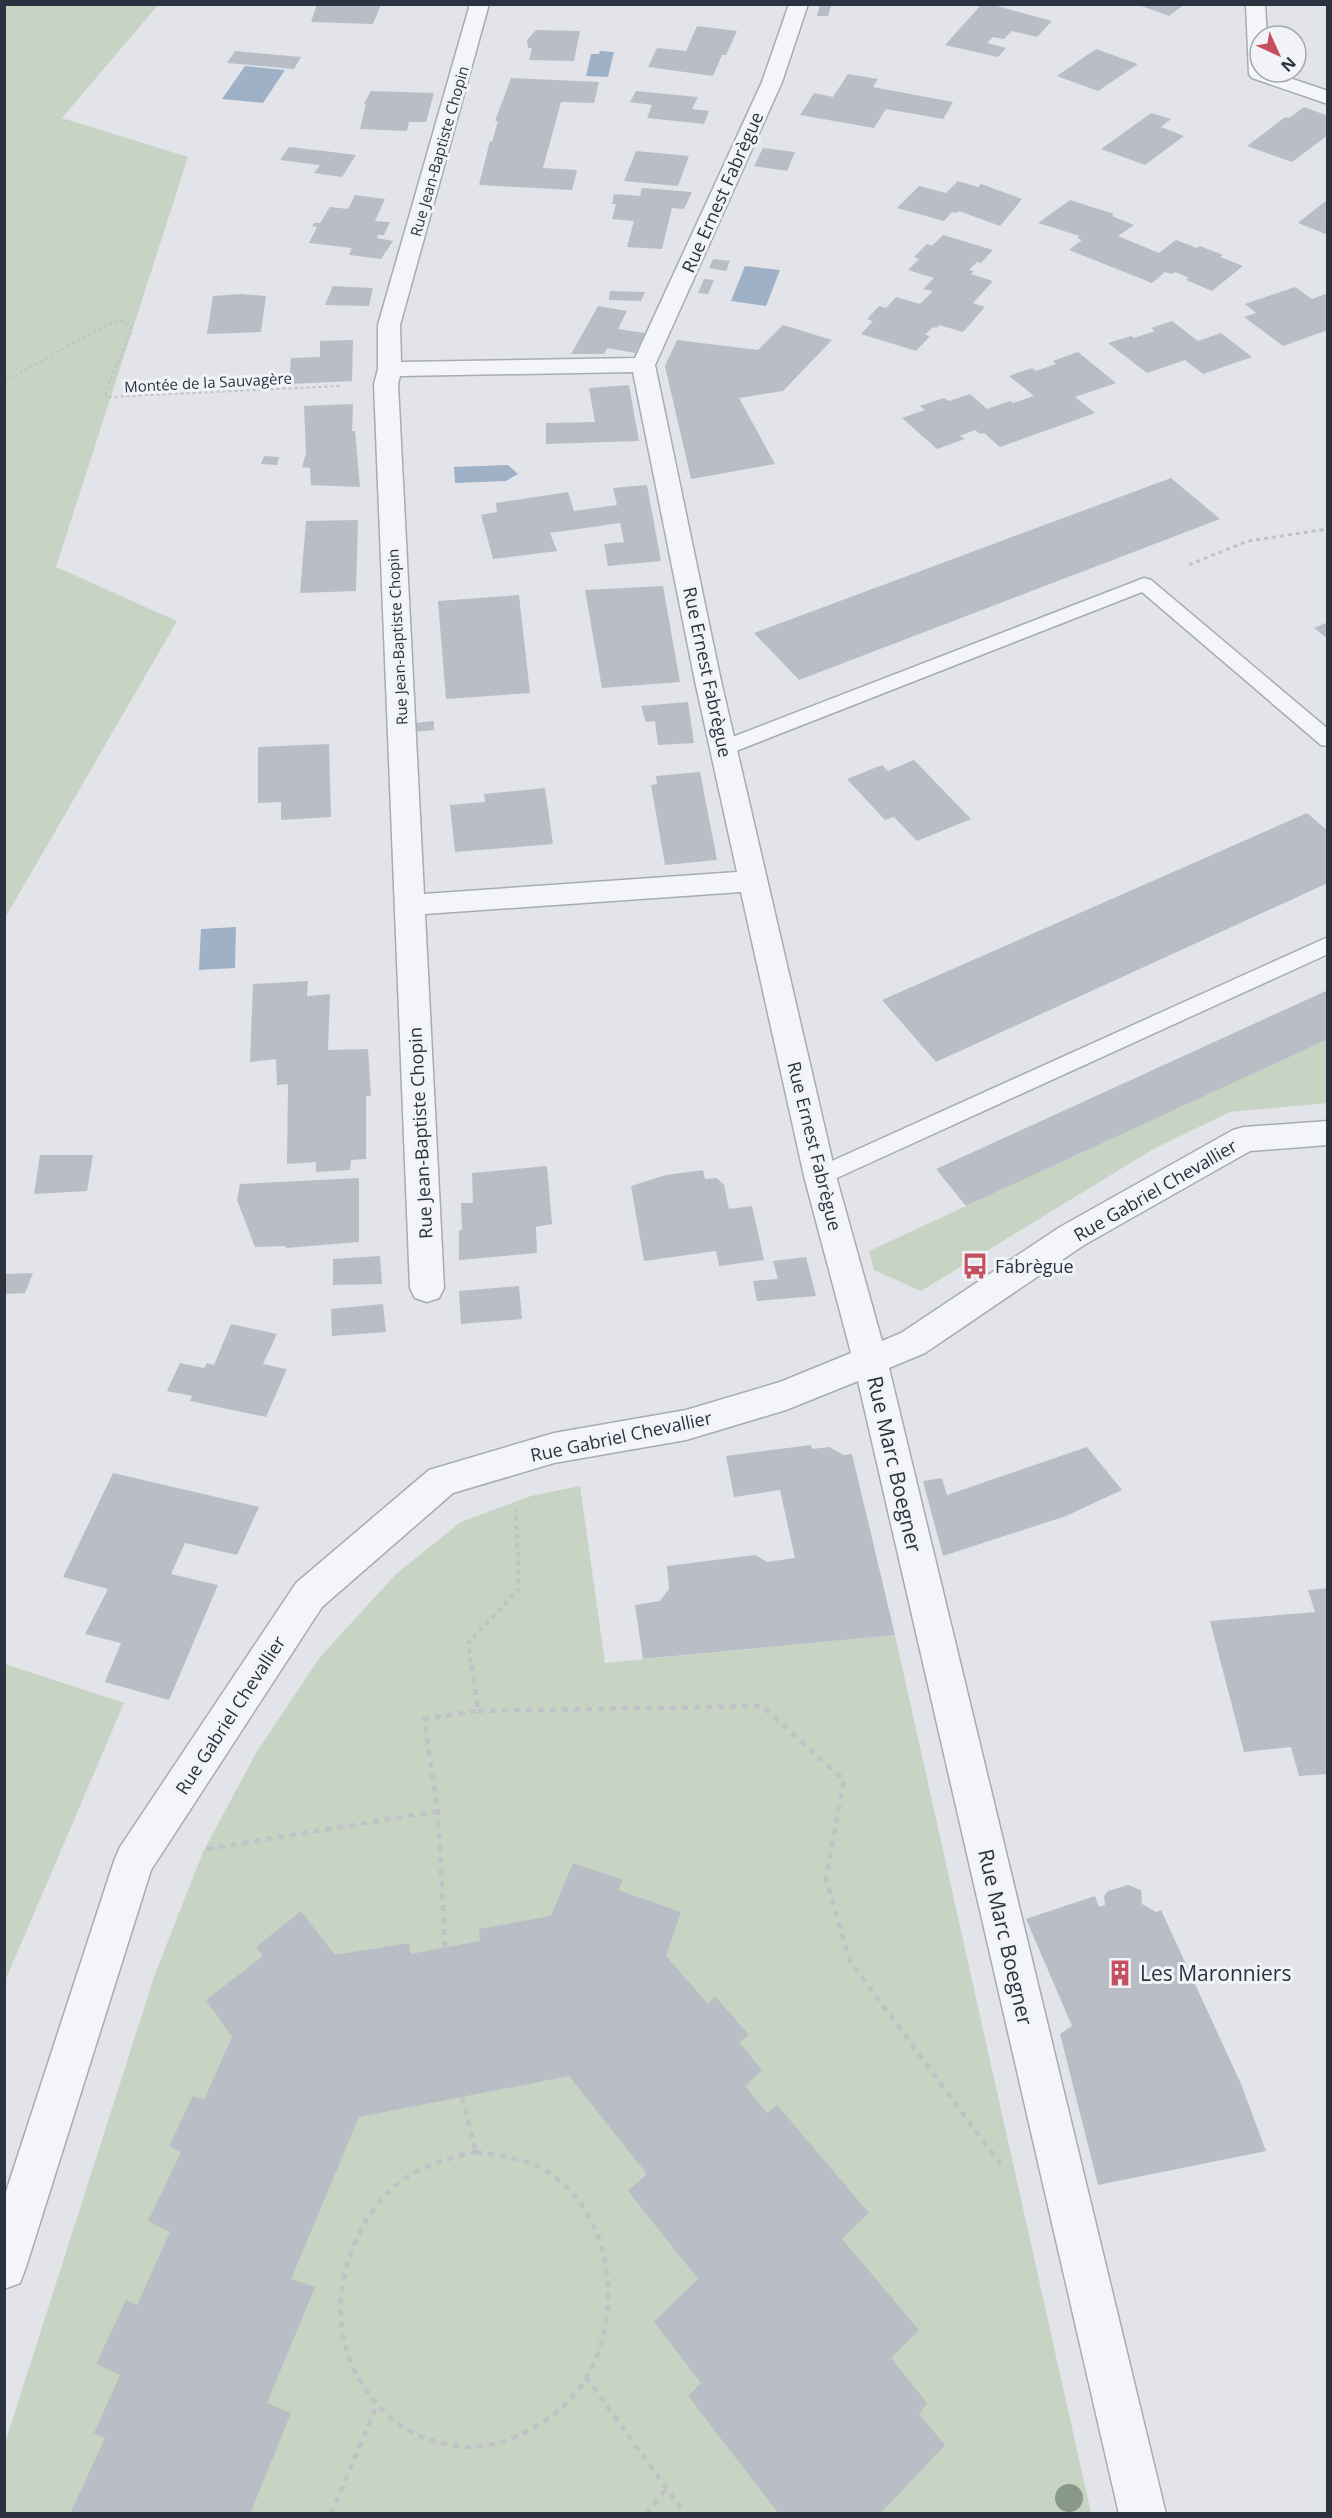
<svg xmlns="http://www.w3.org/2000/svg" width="1332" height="2518" font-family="'Open Sans',sans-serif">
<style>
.green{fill:#c7d3c3}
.water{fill:#9fb1c7}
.building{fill:#b9bdc6}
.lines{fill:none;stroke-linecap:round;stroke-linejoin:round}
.lane-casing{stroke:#a7abb3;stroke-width:3}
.street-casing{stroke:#a7abb3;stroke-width:3}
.path-far3{stroke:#c0c2c8;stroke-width:2;stroke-dasharray:3 3;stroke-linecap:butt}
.path-far2{stroke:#c0c2c8;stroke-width:3;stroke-dasharray:4 4;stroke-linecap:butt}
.path-far1{stroke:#c0c2c8;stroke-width:4;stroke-dasharray:4.5 4.5;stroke-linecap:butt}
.path{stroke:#c0c2c8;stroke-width:4.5;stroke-dasharray:6 6;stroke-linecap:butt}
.lane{fill:#f4f5f8;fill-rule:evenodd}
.street{fill:#f4f5f8;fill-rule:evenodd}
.tree{fill:#898}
.labels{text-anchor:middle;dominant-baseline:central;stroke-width:6;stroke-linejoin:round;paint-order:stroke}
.far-street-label{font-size:15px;fill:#2b3240;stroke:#f1f3f7}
.street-label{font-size:18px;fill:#2b3240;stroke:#f1f3f7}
.poi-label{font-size:18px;fill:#2b3240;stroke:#f1f3f7;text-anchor:start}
.near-street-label{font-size:21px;fill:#2b3240;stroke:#f1f3f7}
.near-poi-label{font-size:21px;fill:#2b3240;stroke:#f1f3f7;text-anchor:start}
</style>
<rect width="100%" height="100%" fill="#e2e4e9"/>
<path class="green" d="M5 4 158 5 62 118 188 157 56 567 177 621 5 918Z
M1327 1039V1103L1230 1112 1155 1148 921 1291 874 1270 869 1251Z
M580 1486 605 1663 895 1635 1091 2513 5 2514V2443L155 1974 203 1852 256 1753 320 1657 396 1574 461 1522 531 1496Z
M5 1664 124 1703 5 1981 4 1664Z"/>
<path class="water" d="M600 51 614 52 608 77 586 76 591 54H599Z
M245 66 285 70 263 103 222 99Z
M745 266 780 270 766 306 731 301Z
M508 465 518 474 506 481 455 483 454 467Z
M236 927 235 968 199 970 201 929Z"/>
<path class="building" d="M317 4H381L373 24 311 22Z
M982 4 997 6 1052 21 1037 37 1012 31 1004 39 993 37 987 43 1006 48 998 57 945 45Z
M1136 4H1185L1169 16Z
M820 5 831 6 828 16H817Z
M697 26 737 31 726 55H722L713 76 648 67 657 48 686 51Z
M536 30 580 31 574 61 529 60 532 48H528L527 40Z
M1096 49 1138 64 1098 91 1057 76Z
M235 51 301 57 294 69 227 63Z
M848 74 878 79 873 87 953 102 943 119 886 109 874 128 800 115 814 93 833 97Z
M511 78 599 82 594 103 561 102 543 168 577 170 572 190 479 185 490 141 492 142 498 121H495Z
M371 91 434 93 426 122H409L407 131 360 129 366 104H364Z
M636 91 698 97 692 109 709 111 704 124 647 118 652 105 630 102Z
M1304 107 1328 116V135L1292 162 1247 146 1285 117 1289 118Z
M1151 113 1171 119 1161 127 1184 136 1145 165 1101 149Z
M289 147 324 151 356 155 342 177 314 173 320 165 280 160Z
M763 148 795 152 787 171 754 166Z
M636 151 689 156 678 186 624 181Z
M958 181 978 187 981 184 1022 199 1000 226 959 211 957 213 952 212 944 221 897 208 919 186 946 193Z
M642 188 692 192 684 209 672 208 662 249 627 247 634 221 612 219 616 204H612L614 194 640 196Z
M355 195 385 199 375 221 390 222 384 235H378L377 238 393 241 381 259 349 255 352 248 309 243 317 227 312 226 314 223H320L330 207 348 209Z
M1328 199V235L1298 223Z
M1070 200 1114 214 1112 216 1134 225 1118 236 1159 253 1176 240 1197 248 1200 246 1223 255 1220 257 1243 266 1212 291 1186 280 1189 278 1175 272 1172 274 1165 272 1152 283 1069 250 1082 240 1077 238 1080 236 1038 223Z
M943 235 993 250 981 263 977 262 969 270 974 271 971 274 993 281 973 303 985 307 963 332 939 325 936 328 933 327 925 335 930 336 916 351 861 334 873 321 867 319 879 306 886 308 896 297 920 304 933 291 923 289 934 278 908 270 919 259 914 257 927 244 932 246Z
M713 259 730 261 726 271 709 268Z
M704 279 714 280 708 294 698 293Z
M333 286 373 288 369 306 325 305Z
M1295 287 1312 299 1328 293V330L1283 346 1244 317 1256 313 1245 304Z
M610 291 645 292 641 301 609 300Z
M241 294 266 296 261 332 207 334 213 296Z
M598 306 627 311 618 329 645 333 635 353 607 348 604 354H571Z
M1172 321 1198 341 1221 333 1252 357 1203 374 1185 360 1147 373 1108 343 1131 336 1134 338 1155 331 1151 328Z
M783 325 832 340 783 391 739 398 775 464 691 479 665 366 677 340 758 350Z
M353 340 352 381 289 384 291 358 320 357V341Z
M1078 352 1116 383 1075 397 1095 413 1000 447 984 433 980 434 975 430 960 436 965 439 937 449 902 418 925 410 920 406 944 398 949 401 970 394 987 409 1010 401 1013 403 1034 396 1009 376 1032 368 1036 371 1056 364 1053 361Z
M629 385 639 441 546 444V423L595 422 589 388Z
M353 404 352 431H355L360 487 311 485 310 468 302 467 306 454 304 406Z
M264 456 279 457 277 465 261 464Z
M1171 478 1220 519 799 680 754 633Z
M647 485 661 561 608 566 604 544 624 542 620 523 550 533 557 551 493 559 481 515 497 512 496 503 568 492 574 511 617 505 613 488Z
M358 520 356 591 300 593 306 521Z
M663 586 680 682 602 688 585 590Z
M519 595 530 693 446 699 438 601Z
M1328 622V639L1314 628Z
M688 702 694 743 658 745 655 721 646 722 641 706Z
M434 721V730L414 732V723Z
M329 744 331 817 281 820V802L258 803V747Z
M914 760 971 819 917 841 894 817 885 820 847 779 882 765 888 771Z
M700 772 717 860 665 865 651 785 657 784 656 776Z
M545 788 553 844 455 852 450 805 485 802 484 794Z
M1307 813 1328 831V883L936 1062 882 1000Z
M308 981 307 996 330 994 328 1050 368 1049 371 1096H366V1159L351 1160 350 1170 316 1172V1162L287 1164 288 1084 277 1085 276 1059 250 1062 253 984Z
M1328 990V1039L966 1206 936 1169Z
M40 1155H93L87 1191 34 1194Z
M547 1166 552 1224 536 1227 537 1253 459 1260V1230H462L461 1203H473L472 1173Z
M703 1170 705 1179 717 1178 724 1185 729 1209 752 1206 764 1260 719 1266 716 1251 644 1261 631 1186 666 1175Z
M359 1178V1242L286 1248V1246L255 1247 237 1200 240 1184Z
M380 1256 382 1284 333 1285V1259Z
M806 1257 816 1296 757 1301 753 1281 778 1279 773 1261Z
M33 1273 25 1293 4 1294V1274Z
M519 1286 522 1319 461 1324 459 1291Z
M383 1304 386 1332 332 1336 331 1309Z
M231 1324 277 1334 263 1364 287 1369 266 1417 190 1401 192 1396 167 1391 180 1363 204 1368 207 1363 214 1365Z
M811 1445 812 1449 829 1447 844 1455 852 1454 895 1635 643 1659 635 1605 660 1601 669 1589 667 1566 755 1555 767 1562 795 1558 780 1490 734 1497 726 1456Z
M1087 1447 1122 1490 1066 1516 943 1556 923 1481 942 1478 947 1495Z
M113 1473 259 1507 237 1555 185 1543 171 1574 218 1585 169 1700 105 1682 121 1643 85 1634 108 1589 63 1577Z
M1328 1588V1774L1299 1776 1291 1747 1244 1752 1210 1621 1315 1612 1308 1590Z
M573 1863 623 1880 618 1890 681 1912 666 1956 708 2004 715 1996 749 2035 739 2042 762 2070 745 2086 767 2113 777 2105 869 2213 842 2239 919 2330 891 2358 927 2403 919 2414 945 2445 880 2514H779L688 2396 701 2383 654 2322 698 2279 628 2191 647 2174 569 2076 359 2117 291 2279 315 2287 267 2403 291 2413 250 2514H70L105 2438 94 2433 120 2375 96 2364 126 2300 137 2305 170 2232 148 2221 181 2152 169 2146 193 2096 204 2100 232 2037 206 2000 263 1956 256 1947 301 1911 335 1955 409 1943 411 1954 480 1941 479 1929 551 1916Z
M1128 1885 1141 1890 1142 1904 1156 1912 1161 1910 1241 2084 1266 2151 1098 2185 1060 2034 1072 2026 1026 1919 1095 1896 1099 1907 1105 1905 1104 1896 1108 1891Z"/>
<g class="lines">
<g class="lane-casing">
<path id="lane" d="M1144 578 1151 580 1328 729V746L1321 745 1142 592 731 753 724 755 717 753 714 748 717 743Z
M1328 937V954L828 1182 820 1185 812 1182 808 1176 812 1170Z"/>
</g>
<g class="street-casing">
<path id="street" d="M470 4H489L400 325 401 362 635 358 762 82 789 4H808L782 82 655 365 721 681 836 1176 882 1341 901 1333 1060 1227 1233 1130 1244 1127 1328 1121V1145L1250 1151 1084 1245 925 1353 889 1368 1166 2514H1119L858 1381 786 1410 686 1440 554 1463 453 1493 322 1607 151 1870 26 2267 20 2283 4 2289V2198L114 1861 120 1847 296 1583 429 1470 554 1433 686 1410 780 1382 851 1353 804 1176 741 892 425 914 444 1288 439 1298 427 1302 415 1298 410 1288 374 384 378 369V325ZM633 372 695 681 737 872 424 894 398 384 400 376Z
M1246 4H1265L1267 36H1260V72H1272L1328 91V104L1252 78 1249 74Z"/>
</g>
<path class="path-far3" d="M4 382 106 325 122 321 131 325V331L105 392 108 397 340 386"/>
<path class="path-far2" d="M1189 565 1248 541 1328 529"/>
<path class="path-far1" d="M471 1662 468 1643 519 1589 516 1510"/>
<path class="path" d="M478 1711 762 1706 844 1780 826 1879 850 1961 1001 2165
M207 1849 438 1811
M445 1947 438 1811 424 1719 478 1711 471 1660
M462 2097 476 2152
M476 2152C500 2156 525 2158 546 2171 613 2212 625 2313 586 2378 564 2415 517 2444 474 2447 463 2448 453 2445 442 2443 400 2434 371 2405 353 2367 324 2308 349 2221 400 2182 422 2165 450 2158 476 2152Z
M586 2377 685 2514
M331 2514 377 2405
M646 2514 666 2489"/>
<use href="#lane" class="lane"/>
<use href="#street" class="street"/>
</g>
<circle class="tree" cx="1069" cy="2498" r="14"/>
<defs>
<g id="bus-bare" transform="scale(2.07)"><path d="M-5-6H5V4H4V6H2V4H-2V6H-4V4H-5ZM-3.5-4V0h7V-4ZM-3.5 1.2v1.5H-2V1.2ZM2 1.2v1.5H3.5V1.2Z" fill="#c64f5d" stroke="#f1f3f7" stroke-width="2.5" paint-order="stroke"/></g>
<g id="building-bare" transform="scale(2.07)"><path d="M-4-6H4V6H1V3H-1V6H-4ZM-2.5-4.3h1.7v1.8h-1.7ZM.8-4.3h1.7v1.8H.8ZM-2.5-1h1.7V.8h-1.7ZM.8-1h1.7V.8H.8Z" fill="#c64f5d" stroke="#f1f3f7" stroke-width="2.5" paint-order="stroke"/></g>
</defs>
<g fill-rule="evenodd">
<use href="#bus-bare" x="975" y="1266"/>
<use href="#building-bare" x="1120" y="1973"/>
</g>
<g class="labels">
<g class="far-street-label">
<text transform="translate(439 151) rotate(-74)">Rue Jean-Baptiste Chopin</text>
<text transform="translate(208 382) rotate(-3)">Montée de la Sauvagère</text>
<text transform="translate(397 637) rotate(-93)">Rue Jean-Baptiste Chopin</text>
</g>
<g class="street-label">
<text transform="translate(722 192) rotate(-66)">Rue Ernest Fabrègue</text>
<text transform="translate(708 672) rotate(78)">Rue Ernest Fabrègue</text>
<text transform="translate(420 1133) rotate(-93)">Rue Jean-Baptiste Chopin</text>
<text transform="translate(815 1146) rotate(76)">Rue Ernest Fabrègue</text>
<text transform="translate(1155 1190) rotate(-30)">Rue Gabriel Chevallier</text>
<text transform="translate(621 1436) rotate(-12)">Rue Gabriel Chevallier</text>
<text transform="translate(230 1715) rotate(-57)">Rue Gabriel Chevallier</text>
</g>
<g class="poi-label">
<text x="995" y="1266">Fabrègue</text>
</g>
<g class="near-street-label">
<text transform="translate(895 1464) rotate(77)">Rue Marc Boegner</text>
<text transform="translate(1006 1937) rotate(77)">Rue Marc Boegner</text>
</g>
<g class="near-poi-label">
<text x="1140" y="1973">Les Maronniers</text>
</g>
</g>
<rect width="1332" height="2518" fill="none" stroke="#2b3240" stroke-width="12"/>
<g transform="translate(1278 54) rotate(135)"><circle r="28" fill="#f1f3f7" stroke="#a2a6ae" stroke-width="1.5"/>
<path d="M0-4.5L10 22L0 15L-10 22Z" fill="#c64f5d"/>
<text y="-9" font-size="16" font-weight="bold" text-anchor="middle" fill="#2b3240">N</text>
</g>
</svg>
